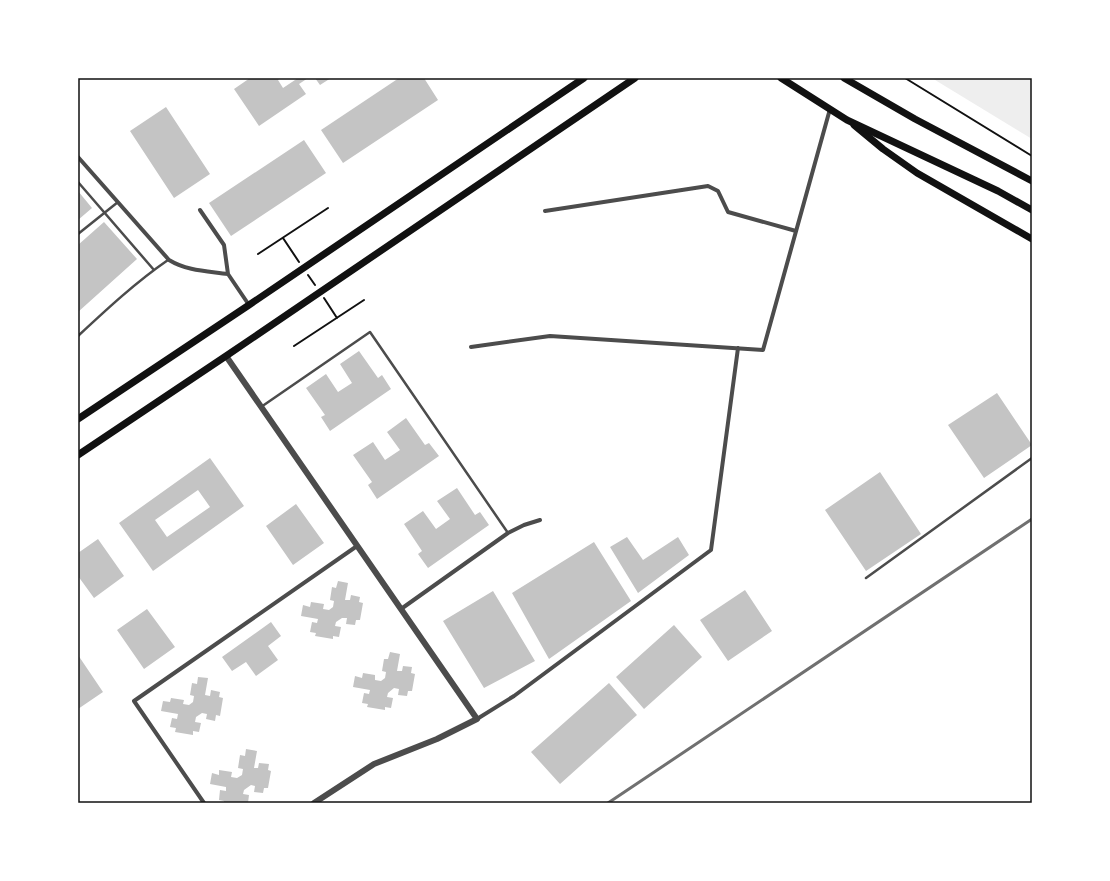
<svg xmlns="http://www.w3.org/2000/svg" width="1110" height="881" font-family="'Sofia Sans Condensed',sans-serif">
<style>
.green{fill:#eee}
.building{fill:#c4c4c4;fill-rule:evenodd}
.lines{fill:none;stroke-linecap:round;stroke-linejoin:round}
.path{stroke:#111;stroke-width:2}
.service{stroke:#4c4c4c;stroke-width:2.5}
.minor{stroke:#4c4c4c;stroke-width:4}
.tertiary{stroke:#4c4c4c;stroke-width:6}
.secondary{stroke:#111;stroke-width:7}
.primary{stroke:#111;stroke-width:7}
.rail{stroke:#707070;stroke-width:3}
.neatline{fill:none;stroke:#111;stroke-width:1.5}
</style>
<rect width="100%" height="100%" fill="#fff"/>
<path class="green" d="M932 78H1032V139L940 83Z"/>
<path class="building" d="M250 78H280L278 80 283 88 298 78H308L299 84 306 94 259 126 234 89Z
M315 78H331L320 85Z
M399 78H424L438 100 343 163 321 130Z
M166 107 210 174 174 198 130 131Z
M304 140 326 173 231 236 209 203Z
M78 191 92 208 78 220Z
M104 222 137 259 78 312V245Z
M359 351 378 378 382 375 391 389 330 431 321 417 325 415 306 388 326 374 338 392 352 383 340 364Z
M997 393 1032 445 984 478 948 425Z
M406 418 425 445 429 443 439 456 377 499 368 485 372 482 353 455 373 442 385 460 400 450 387 432Z
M210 458 244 506 153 571 119 523ZM198 490 210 507 167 537 155 520Z
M880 472 921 534 866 571 825 510Z
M457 488 475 515 480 512 489 525 428 568 418 554 422 551 404 524 423 511 436 529 450 519 437 501Z
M296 504 324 543 293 565 266 526Z
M627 537 643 560 678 537 689 555 638 593 610 547Z
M98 539 124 576 94 598 78 576V553Z
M594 542 631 601 549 659 512 593Z
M338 581 348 583 345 600H350L351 595 360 597 359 602 363 603 360 620H356L355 625 346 624 347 618H342L336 622 335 626 341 627 339 637 333 636V639L315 636 316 633 310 632 312 622 317 623 318 619 301 616 303 605 310 607 311 602 324 604 323 609 329 610 333 607 334 601 330 600 332 587 336 588Z
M745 590 772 631 728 661 700 620Z
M493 591 535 661 484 688 443 621Z
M147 609 175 647 144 669 117 630Z
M271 622 281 636 268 646 278 660 256 676 246 662 232 671 222 657Z
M674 625 702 657 644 709 616 677Z
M390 652 400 654 397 671H402L403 666 412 667 411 673 415 674 412 691H408L407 696 398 695 399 689 394 688 388 693 387 697 393 698 391 708 385 707V710L367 707 368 704 362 703 364 693 369 694 370 690 353 687 355 676 362 678 363 673 375 675V680L381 681 385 678 386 672 382 671 384 659H388Z
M78 655 103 692 78 709Z
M198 677 208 678 205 695 210 696 211 690 220 692 219 697 223 698 220 716 216 715 215 721 206 719 207 714 202 713 196 717 195 722 201 723 199 732 193 731V735L175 732 176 728 170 727 172 718 177 719 178 714 161 711 163 701 170 702 171 698 184 700 183 704 189 705 193 702 194 696 190 695 192 683 197 684Z
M609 683 637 715 560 784 531 752Z
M246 749 257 751 254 768H258L259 763 269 764 268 770 271 771 268 788H264L263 793 254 792 255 786 251 785 244 790 243 794 249 795 248 803H224V801L219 800 220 790 226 791V787L210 784 212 773 219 775V770L232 772 231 777 237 778 242 775 243 769 238 768 240 755 245 756Z"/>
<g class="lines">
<path class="path" d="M905 78 1032 156
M283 238 299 262
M258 254 328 208
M308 275 315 285
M324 298 337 318
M294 346 364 300"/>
<path class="service" d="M78 182 154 270
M78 234 118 202
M78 336C107 309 136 282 168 260
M261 407 370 332 508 533
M866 578 1032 458"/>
<path class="minor" d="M78 157 169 260C187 271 207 271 228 274
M200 210 224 245 228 274 249 305
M545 211 708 186 718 191 728 212 796 231
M471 347 550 336 763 350 830 109
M401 609 508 533 524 525 540 520
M477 719 514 696 711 550 738 348
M204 803 134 701 357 546"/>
<path class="tertiary" d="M226 356 477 719 437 739 374 764 314 803"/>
<path class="secondary" d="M854 125 883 149 917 173 1032 239"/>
<path class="primary" d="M781 78 847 120 998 191 1032 210
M844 78 915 119 1032 181
M78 419 249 305 584 78
M78 455 226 356 635 78"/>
<path class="rail" d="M608 803 1032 519"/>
</g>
<rect width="1110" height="881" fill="none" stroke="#ffffff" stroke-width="158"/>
<rect x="79" y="79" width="952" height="723" class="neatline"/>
</svg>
